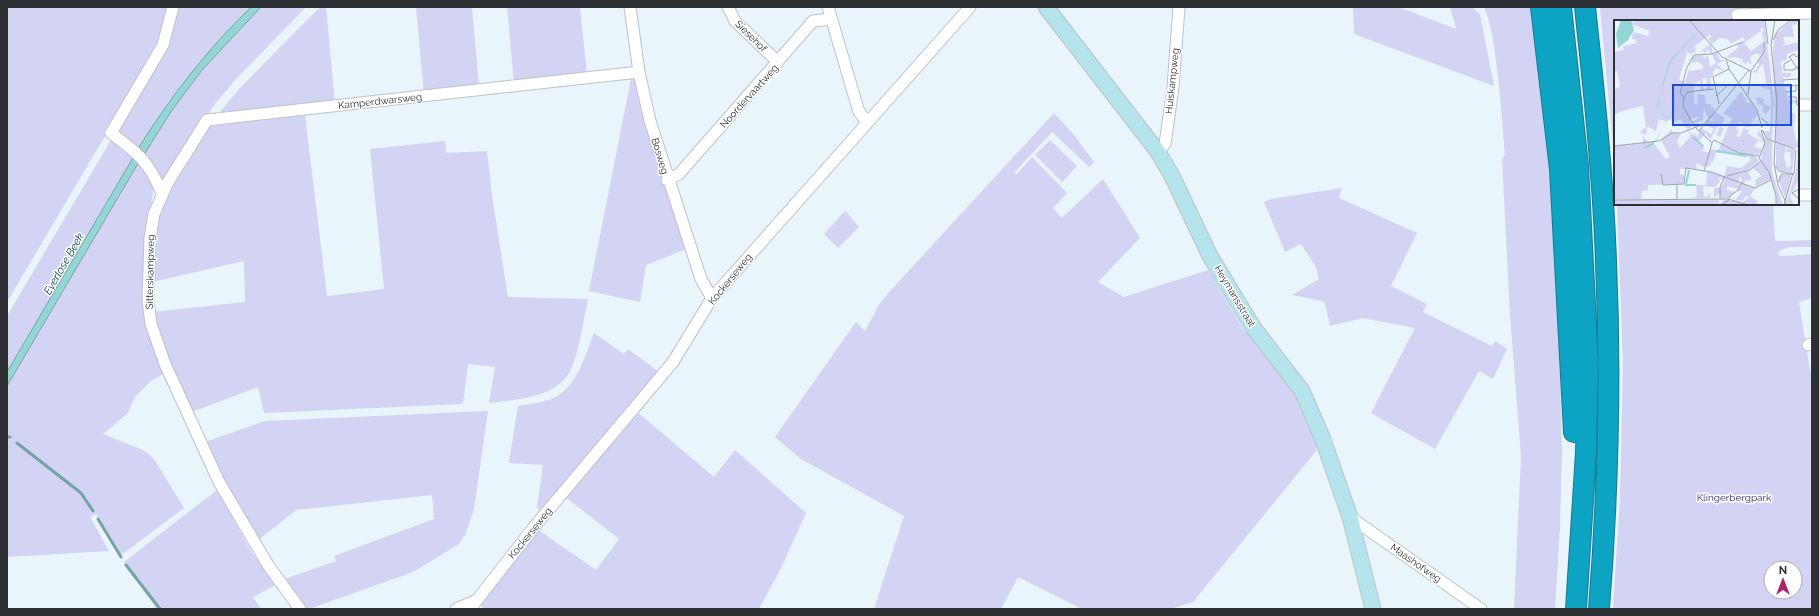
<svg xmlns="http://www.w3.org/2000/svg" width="1819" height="616" font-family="Raleway,sans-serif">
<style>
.green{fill:#d3d3f3;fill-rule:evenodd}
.water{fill:#94d6d5;stroke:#75a4a4}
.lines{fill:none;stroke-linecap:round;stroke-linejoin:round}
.stream{stroke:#75a4a4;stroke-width:3}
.street-casing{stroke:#bac3cb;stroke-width:13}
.secondary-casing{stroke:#bac3cb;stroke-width:17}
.highway-casing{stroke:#177b90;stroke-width:22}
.street{stroke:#fff;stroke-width:11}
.secondary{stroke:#b6e4ed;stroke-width:15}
.highway{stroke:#0ca4c2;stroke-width:20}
.labels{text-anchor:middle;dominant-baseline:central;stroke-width:3;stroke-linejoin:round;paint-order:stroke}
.street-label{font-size:10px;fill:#2c3033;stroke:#fff}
.park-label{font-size:10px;fill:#373069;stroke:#fff}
.water-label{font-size:11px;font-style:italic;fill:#004140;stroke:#fff}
.inset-river{fill:none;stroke:#94d6d5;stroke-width:2}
.inset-road{fill:none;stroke:#9ea6ab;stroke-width:1}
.view{fill:#1d4ed8;fill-opacity:0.15;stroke:#1d4ed8;stroke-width:2}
.inset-edge{fill:none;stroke:#2c3033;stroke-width:2}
</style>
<rect width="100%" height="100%" fill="#eaf4fb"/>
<path class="green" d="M7 7H169L157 48 7 302Z
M176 7H251L237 21 166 106 139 147 117 130Z
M261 7H306L236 79 215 104 167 176 161 182 160 176 145 153 172 110 202 70Z
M320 7H326L335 104 216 117 239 89Z
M416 7H472L479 87 424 94Z
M507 7H580L587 75 514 83Z
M1353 7H1398L1456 29 1450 7 1473 8 1480 14 1494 86 1354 34Z
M1483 7H1533L1551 173 1557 256 1562 450 1560 526 1555 609H1514L1521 456 1510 315 1502 158 1505 155C1503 130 1496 21 1483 7Z
M1600 7H1745V11H1737V21H1615V166Z
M634 78 640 107 686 249 646 265 640 302 589 291 631 79Z
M1054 113 1074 135 1094 162 1089 167 1052 132 1014 173 1017 174 1032 157 1067 193 1053 208 1062 218 1103 179 1140 238 1098 282 1124 297 1208 270 1245 332 1248 330 1301 404 1319 450 1315 447 1317 450 1193 602 1170 609H1082L1018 577 1001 609H874L904 516 801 459 775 437 856 322 865 331 880 303 891 290Z
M305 115 327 296 384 289 370 149 445 141 446 153 487 151 493 202 508 297 588 299C584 317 578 359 569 373 554 398 514 400 489 403L495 367 468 364 463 404 264 413 258 387 189 413 157 329 153 312 245 302 244 261 152 282 160 208 175 178 206 130 211 126Z
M111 140 134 156 7 372V316Z
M1050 140 1077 166 1062 182 1035 155Z
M140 160 152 180 153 192 145 249V312L148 334 164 374 152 380 135 397 127 414 103 434 145 451 154 459 184 508 120 556 96 514 90 517 109 551 7 557V386Z
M1342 188 1339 198 1417 233 1391 286 1427 304 1423 312 1492 346 1495 341 1507 349 1493 379 1479 371 1435 449 1371 413 1415 328 1363 318 1330 326 1325 303 1322 301 1292 295 1319 279 1316 267 1301 244 1285 252 1264 202 1271 199Z
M1617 204H1773L1775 241 1812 240V247H1789L1779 251 1778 255C1784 257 1804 254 1812 254V298L1799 302 1812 382V609H1613L1620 497 1623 363ZM1771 568H1795V592H1771Z
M845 211 859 227 838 248 824 234Z
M594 333 624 354 628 349 659 372 541 511 537 508 543 465 509 463 518 406C529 404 541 403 551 399 578 388 584 357 594 333Z
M488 411 474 509 465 535 459 544 413 572 309 609H305L282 580 336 561 334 556 434 519 432 495 296 510 256 542 202 443 265 421Z
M636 411 714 477 735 450 806 513 782 566 759 609H485L477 603 537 529 596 570 619 539 564 496Z
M217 490 251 551 275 585 253 597 261 609H157L124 562Z"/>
<path class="water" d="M251 7H261L202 70 172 110 145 153 139 147C172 95 206 51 251 7Z
M134 156 140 160 7 386V372Z"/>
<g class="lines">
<path class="stream" d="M7 437H10
M17 443 81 493 93 511
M98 519 121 557
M126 565 160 609"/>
<g class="street-casing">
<path id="street" d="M630 7 639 72 650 121 701 279 712 298
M728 7 735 21 778 62
M828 7 859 112 867 122
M1737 15 1812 13
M1798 105H1812
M1158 152 1165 144 1173 87 1179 7
M667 180 679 174 813 21 832 19
M162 193C149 162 138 153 111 133L163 45 173 7
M1798 195H1812
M1808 345 1812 344
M1350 517 1481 609
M300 609 268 565 219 482 165 364 151 324 148 300 150 238 154 214 168 182 207 120 639 72
M456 609 475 601
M470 609 534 527 673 362 712 298 970 7"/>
</g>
<g class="secondary-casing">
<path id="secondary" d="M1046 7 1158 152 1172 176 1210 256 1253 327 1302 391 1322 437 1350 517 1373 609"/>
</g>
<g class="highway-casing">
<path id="highway" d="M1541 7 1560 169 1574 432
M1561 7 1578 166 1588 364 1586 453 1576 609
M1585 7C1594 91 1603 176 1606 261 1611 377 1608 493 1599 609"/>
</g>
<use href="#street" class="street"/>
<use href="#secondary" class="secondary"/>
<use href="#highway" class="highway"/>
</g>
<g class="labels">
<g class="street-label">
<text transform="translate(751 36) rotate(45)">Siesehof</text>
<text transform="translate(1172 81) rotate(-84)">Huiskampweg</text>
<text transform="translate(749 96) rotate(-48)">Noordervaartweg</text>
<text transform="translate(380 101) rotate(-6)">Kamperdwarsweg</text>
<text transform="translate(660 156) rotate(73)">Bosweg</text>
<text transform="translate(150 272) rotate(-89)">Sitterskampweg</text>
<text transform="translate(730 279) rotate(-51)">Kockerseweg</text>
<text transform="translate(1235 296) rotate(59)">Heymansstraat</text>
<text transform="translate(530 533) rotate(-51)">Kockerseweg</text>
<text transform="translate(1416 563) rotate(35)">Maashofweg</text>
</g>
<g class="park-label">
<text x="1734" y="497">Klingerbergpark</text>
</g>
<g class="water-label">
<text transform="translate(64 264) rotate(-60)">Everlose Beek</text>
</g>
</g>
<g transform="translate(1614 20)">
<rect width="185" height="185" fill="#eaf4fb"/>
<path d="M20 0H150L158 63H153L158 64 160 81 158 121 153 119 149 111H156L157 88 152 94 148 91 150 86 143 84 144 82 141 78 146 77 151 80 149 83 157 87 156 70 147 67V64L153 66 149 43 142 53 138 51 142 50 145 44 143 42 148 33 146 35 142 33 136 37 138 44 133 42 132 44 128 42 129 39 122 37 111 38 124 28 123 24 131 20 129 17 117 24 114 19 106 18 98 24 94 19 98 16 95 15 80 27 83 30 77 34 73 32 65 60 71 62 79 36 89 35 90 39 94 35 96 47 102 43 98 34 93 29 91 34 88 30 97 24 99 34 103 33 106 40H112L103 44 110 51 102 48 99 51V57L96 58 97 70H92L93 58 88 59 90 70 87 71 86 60 74 70 80 65V84L84 83 83 74 91 75 92 84H97V88L100 87V91L111 98 107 107 110 109 106 117 102 115 106 107 104 106 96 120 92 113 85 121 90 127 89 131 94 133 97 129 104 131 118 98 109 93 127 72 130 75 127 78 130 76 133 80 130 83 137 82 144 94 136 104 131 105 125 102 122 109 125 111 122 116 126 117 131 106V110L136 109 133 113 151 124 144 121 140 127 148 129 145 135 138 133 145 141 136 149 114 156 134 151 138 160 131 161 130 164 141 168 136 176 143 181V185H106L109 181 106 179 129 182 136 177 132 176 128 181 115 178 122 179 128 171H124L128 158 125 157 124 169 113 166V170L122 172 114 178H106L105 173 100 178V168H106L110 163V160L104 158 106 162 101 167 89 166 90 177H93L96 173V178H74L83 177 82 165H92L93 151 111 156 113 146 127 148 137 140 134 136 102 132 99 142 80 138 97 142 96 146 90 147 82 143 83 149H66V154L70 155V164L34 165V170L28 171 27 179H0V126L29 123V116L34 122 42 121 55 99 52 102 45 99 42 111 33 106 32 115 26 112 32 107 29 86 8 91 0 95V70L6 66 3 51 0 52V32L10 30 9 26 23 23 22 19H18L19 12 34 16 36 11 17 4ZM146 8H150L148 14 150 21 137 31 130 23 147 11ZM84 42 89 45V49L75 51 76 43ZM90 88 94 98 99 99 98 101 94 99 90 104 100 109 97 114 87 108 83 117 81 115 84 110 79 115 73 109 77 116 66 128 63 121 67 114 58 112V109L47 120 56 137 52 139 40 124 56 98 58 101 67 100 73 109 77 108 76 100 78 98 87 97 77 102 79 104 89 100ZM178 0H185L183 4 178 5 180 17H169L171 24 168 26 185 22V30L173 34V40L167 41 168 53H177V57H169L174 80H182V83L175 84 177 93H180L182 99 178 96 181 101 179 104 182 121 185 123V127L181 128 162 122 159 31 161 15ZM147 106 145 111 149 117 158 122V152L169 185H162V176L157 159 141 167 142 159 148 156 139 148 147 141 150 123 143 114ZM162 123 172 126 170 137 173 148 177 145 176 132H172L173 128 181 130 178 152 167 151 162 147ZM185 129V159L176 176 180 185H175L173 181 181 155ZM177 154 172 179 165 162V156ZM0 180H105V185H40V182L39 185H0Z" fill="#d3d3f3" fill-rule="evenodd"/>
<path d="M7 0H17L20 10 14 20 4 28 2 14ZM85 11 57 41 50 62 49 70 45 81V92L55 97 68 75 41 122 36 127 31 128 0 129 29 128 41 121 55 98 45 92 44 82 49 70V62L56 40Z" fill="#94d6d5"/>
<path class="inset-river" d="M79 117 89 126M102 131 133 136M75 150 72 165H82"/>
<path class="inset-road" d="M75 0 108 37 137 51M151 0 154 24M161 0 157 25 163 82 160 143 164 165 173 185M159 20 164 10 177 0M175 36 185 51M175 37 180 34 182 37 185 35M112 39 115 49 143 90 148 108M177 40 170 44V50H179L185 46M169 60 184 59M171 66 185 65M172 72 182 71V65M134 75 137 51 150 32V22M102 76 113 66M70 77 73 72 100 69M174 77H182L183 86M105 84 99 57 115 49M147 98 157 106M132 106 148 105M147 110 151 123 145 138 155 152 162 176V185M148 110 153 119 181 129M85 111 135 50M98 123 80 106 69 86 70 77 66 73 73 47 80 35 98 34 129 22M98 123 100 120 125 133 145 136M0 126 45 121 58 113H67L90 104M161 146 165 151 180 154H168L164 162M90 151 98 123M47 154 49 165 70 164 72 148 97 152 141 168 157 160M180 154 182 130M113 156 136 150 147 141M185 169 178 173 185 179M106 179V167L111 156M0 180 114 179 134 185M63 180V165M106 185 114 181 116 176 124 170 127 163M170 185 179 153"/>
<path class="view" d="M59 65H177V105H59Z"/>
<rect width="185" height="185" class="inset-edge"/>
</g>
<rect width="1819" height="616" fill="none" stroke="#2c3033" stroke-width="16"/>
<g transform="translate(1783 580)"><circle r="19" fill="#ffffff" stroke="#abacad"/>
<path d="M0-3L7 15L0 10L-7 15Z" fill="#ac256a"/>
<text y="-6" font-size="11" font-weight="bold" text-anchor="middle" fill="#2c3033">N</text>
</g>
</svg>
